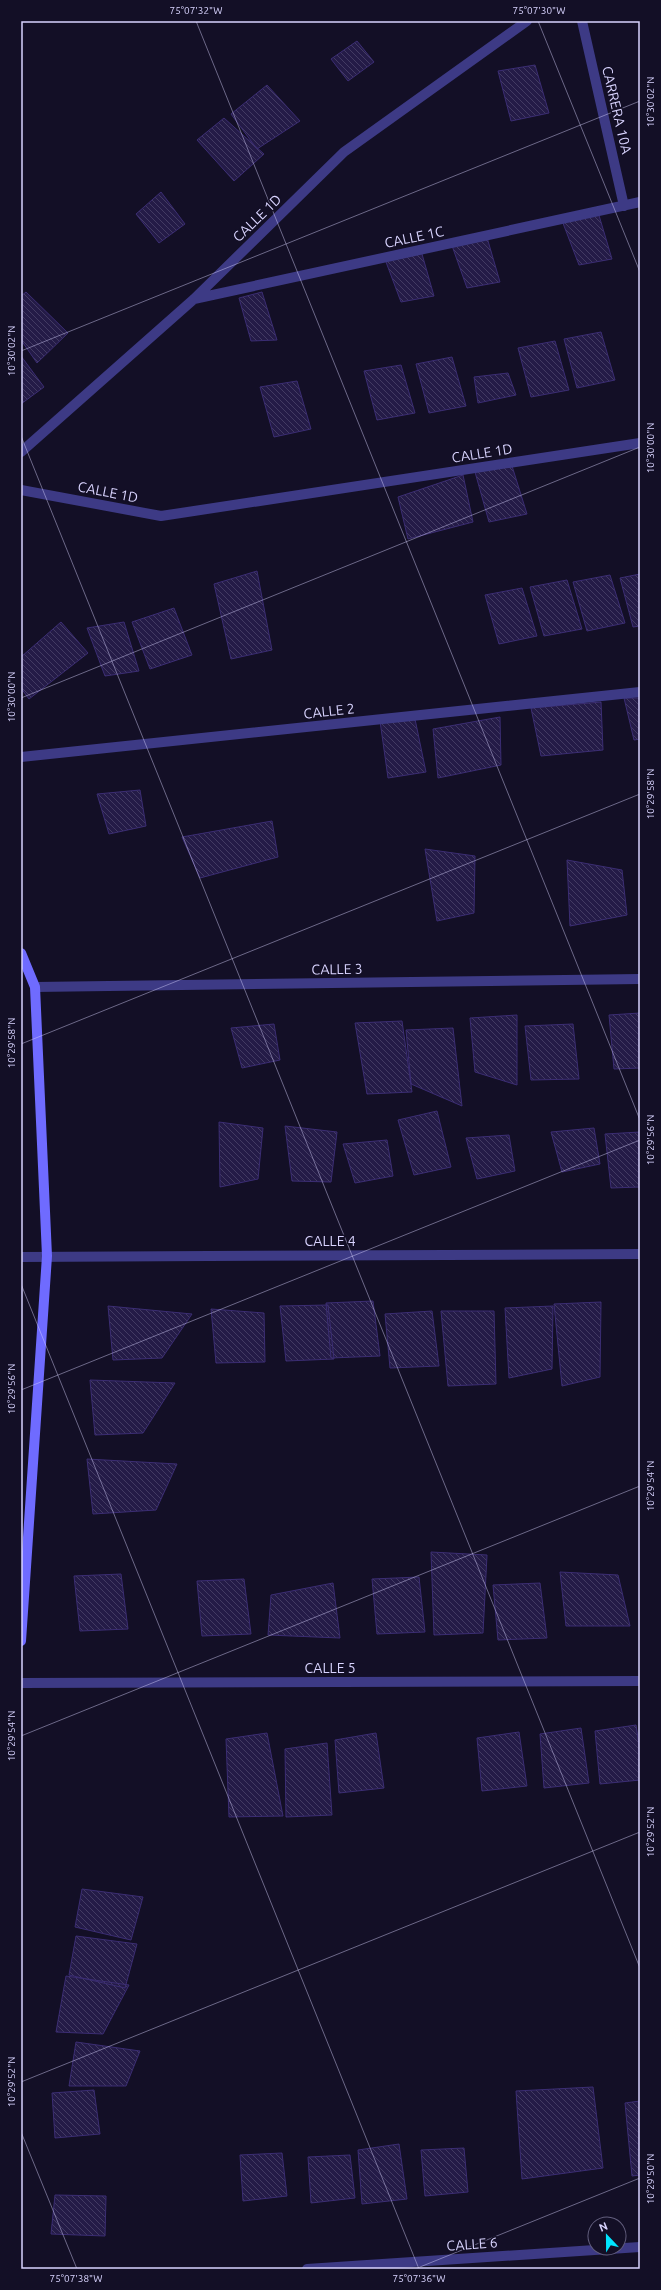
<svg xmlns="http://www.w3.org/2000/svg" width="661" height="2290" font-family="Ubuntu,sans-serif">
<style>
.building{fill:url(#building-back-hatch);stroke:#3b2d73}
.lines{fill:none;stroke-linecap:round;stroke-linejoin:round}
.street{stroke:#3d3a85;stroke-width:10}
.secondary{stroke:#6f6bff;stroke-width:10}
.ticks{fill:none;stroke:#d9d4ff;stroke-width:1;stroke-opacity:0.45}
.labels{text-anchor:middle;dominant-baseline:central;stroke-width:3;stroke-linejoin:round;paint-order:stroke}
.street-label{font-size:14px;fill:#d9d4ff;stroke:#130f26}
.neatline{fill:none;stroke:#d9d4ff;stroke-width:1.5}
.ticks-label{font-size:10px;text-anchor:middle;fill:#d9d4ff}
</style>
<defs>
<pattern id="building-back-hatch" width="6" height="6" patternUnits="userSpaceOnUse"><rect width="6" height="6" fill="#241b47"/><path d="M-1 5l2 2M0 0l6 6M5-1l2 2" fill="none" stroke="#433b63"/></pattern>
</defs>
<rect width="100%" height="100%" fill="#130f26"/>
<path class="building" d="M357 41 374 62 348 81 331 59Z
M535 65 549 113 511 121 498 71Z
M267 85 300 121 257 149 231 114Z
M224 118 264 154 234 181 197 140Z
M161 192 185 224 159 243 136 214Z
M598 212 612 259 579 265 561 218Z
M486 234 500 282 467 288 450 240Z
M420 247 434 296 401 302 383 254Z
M26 292 68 333 37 363 21 340V296Z
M262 292 277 340 251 341 239 298Z
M601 332 615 380 577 388 564 339Z
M555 341 569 390 531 397 518 348Z
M21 356 44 387 21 404Z
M452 357 466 406 429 413 416 364Z
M401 365 415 413 377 420 364 371Z
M508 373 516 395 478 403 474 377Z
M297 381 311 429 274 437 260 387Z
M512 466 527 514 489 522 475 472Z
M463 475 473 522 408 539 398 497Z
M257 571 272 650 231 659 214 584Z
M640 574V626L633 627 620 578Z
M610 575 625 623 587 631 573 582Z
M567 580 582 629 544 636 530 587Z
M522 588 537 636 499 644 485 595Z
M174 608 192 655 150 669 132 622Z
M61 622 88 653 29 699 21 688V657Z
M124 622 139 671 105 676 87 628Z
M624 698H640V739L634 740Z
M601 702 603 750 541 756 531 708Z
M500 717 501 765 438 778 433 729Z
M415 719 426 772 388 778 380 721Z
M140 790 146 826 109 834 97 794Z
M272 821 278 857 200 878 182 837Z
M425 849 475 856 474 913 437 921Z
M567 860 622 870 627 915 570 926Z
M640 1013V1068L614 1069 609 1015Z
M517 1015V1085L475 1072 470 1018Z
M402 1021 412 1092 367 1094 355 1023Z
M274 1024 280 1060 242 1068 231 1028Z
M573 1024 579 1079 531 1080 525 1026Z
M453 1028 462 1106 411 1084 406 1030Z
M437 1111 451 1167 414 1175 398 1120Z
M219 1122 263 1128 258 1179 220 1187Z
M285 1126 337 1132 331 1182 292 1181Z
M594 1128 600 1164 562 1172 551 1132Z
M640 1132V1187L611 1188 605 1134Z
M509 1135 515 1171 477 1179 466 1138Z
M387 1140 393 1176 355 1183 343 1144Z
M373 1301 380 1356 331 1358 326 1303Z
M601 1302 600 1377 562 1386 554 1304Z
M328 1305 334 1359 286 1361 280 1306Z
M108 1306 192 1314 162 1358 113 1360Z
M553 1306 552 1369 509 1378 505 1308Z
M211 1309 264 1313 265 1362 216 1363Z
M432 1311 439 1366 390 1368 385 1314Z
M441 1311H494L496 1384 448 1386Z
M90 1380 175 1383 143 1433 95 1435Z
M87 1459 177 1464 156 1510 93 1514Z
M431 1552 487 1555 483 1633 434 1635Z
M560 1572 618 1575 630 1626H566Z
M121 1574 128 1629 80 1631 74 1576Z
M419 1577 425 1632 377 1634 372 1579Z
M244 1579 251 1634 202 1636 197 1581Z
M333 1583 340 1638 268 1635 271 1595Z
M540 1583 547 1638 498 1640 493 1585Z
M636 1725 640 1752V1780L600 1784 595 1731Z
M581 1728 589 1783 544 1788 540 1734Z
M519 1732 527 1786 482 1791 477 1738Z
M267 1733 283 1816 229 1817 226 1739Z
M376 1733 384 1788 339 1793 335 1740Z
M327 1743 332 1815 286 1817 285 1749Z
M82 1889 143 1897 131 1940 75 1927Z
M76 1936 137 1944 125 1988 69 1975Z
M66 1976 129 1985 103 2034 56 2032Z
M76 2042 140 2051 126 2086H69Z
M593 2087 603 2168 522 2179 516 2091Z
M94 2090 100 2134 55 2138 52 2093Z
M640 2101V2175L632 2176 625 2103Z
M399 2144 407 2199 362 2204 358 2150Z
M464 2148 468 2192 425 2196 421 2150Z
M282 2153 287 2196 243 2201 240 2155Z
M350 2155 355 2198 311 2203 308 2157Z
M55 2195 106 2196 105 2236 51 2234Z"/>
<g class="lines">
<path class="street" d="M582 21 624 206
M194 299 640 202
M21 452 194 299 344 152 527 21
M21 490 161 516 640 443
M21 757 640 692
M35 987 640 979
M21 1257 640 1254
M21 1683 640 1681
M307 2269 640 2247"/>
<path class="secondary" d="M21 953 35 987 47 1256 21 1641"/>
</g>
<path class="ticks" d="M196 21 640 1120M538 21 640 272M21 351 640 101M21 436 640 1968M21 698 640 447M21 1044 640 794M21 1284 419 2269M21 1390 640 1140M21 1736 640 1486M21 2082 640 1832M21 2132 77 2269M415 2269 640 2178"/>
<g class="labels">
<g class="street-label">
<text transform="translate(617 110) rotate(77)">CARRERA 10A</text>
<text transform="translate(257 218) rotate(-44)">CALLE 1D</text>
<text transform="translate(414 237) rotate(-12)">CALLE 1C</text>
<text transform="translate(482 453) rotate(-9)">CALLE 1D</text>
<text transform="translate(108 492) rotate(11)">CALLE 1D</text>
<text transform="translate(329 711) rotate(-6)">CALLE 2</text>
<text transform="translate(337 969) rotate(-1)">CALLE 3</text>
<text x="330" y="1241">CALLE 4</text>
<text x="330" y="1668">CALLE 5</text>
<text transform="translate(472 2244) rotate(-4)">CALLE 6</text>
</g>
</g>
<rect width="661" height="2290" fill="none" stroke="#130f26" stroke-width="44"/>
<g transform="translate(607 2236) rotate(338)"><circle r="19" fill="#130f26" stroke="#625e7d"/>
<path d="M0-3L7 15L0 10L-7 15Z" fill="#00e5ff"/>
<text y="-6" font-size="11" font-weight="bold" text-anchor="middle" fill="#d9d4ff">N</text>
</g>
<rect x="22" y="22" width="617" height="2246" class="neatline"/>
<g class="ticks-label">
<text x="196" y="14">75°07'32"W</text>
<text x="539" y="14">75°07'30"W</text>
<text transform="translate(650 102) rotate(-90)" y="4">10°30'02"N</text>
<text transform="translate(11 351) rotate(-90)" y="4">10°30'02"N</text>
<text transform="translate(650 448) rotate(-90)" y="4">10°30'00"N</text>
<text transform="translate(11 697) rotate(-90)" y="4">10°30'00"N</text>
<text transform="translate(650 794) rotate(-90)" y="4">10°29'58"N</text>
<text transform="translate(11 1043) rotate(-90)" y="4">10°29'58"N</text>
<text transform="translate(650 1140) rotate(-90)" y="4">10°29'56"N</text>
<text transform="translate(11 1389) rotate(-90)" y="4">10°29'56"N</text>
<text transform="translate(650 1486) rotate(-90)" y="4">10°29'54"N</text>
<text transform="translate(11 1736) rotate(-90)" y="4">10°29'54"N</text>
<text transform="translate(650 1832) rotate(-90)" y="4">10°29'52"N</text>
<text transform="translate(11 2082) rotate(-90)" y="4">10°29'52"N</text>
<text transform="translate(650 2179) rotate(-90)" y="4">10°29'50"N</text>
<text x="76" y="2282">75°07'38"W</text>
<text x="419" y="2282">75°07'36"W</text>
</g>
</svg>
